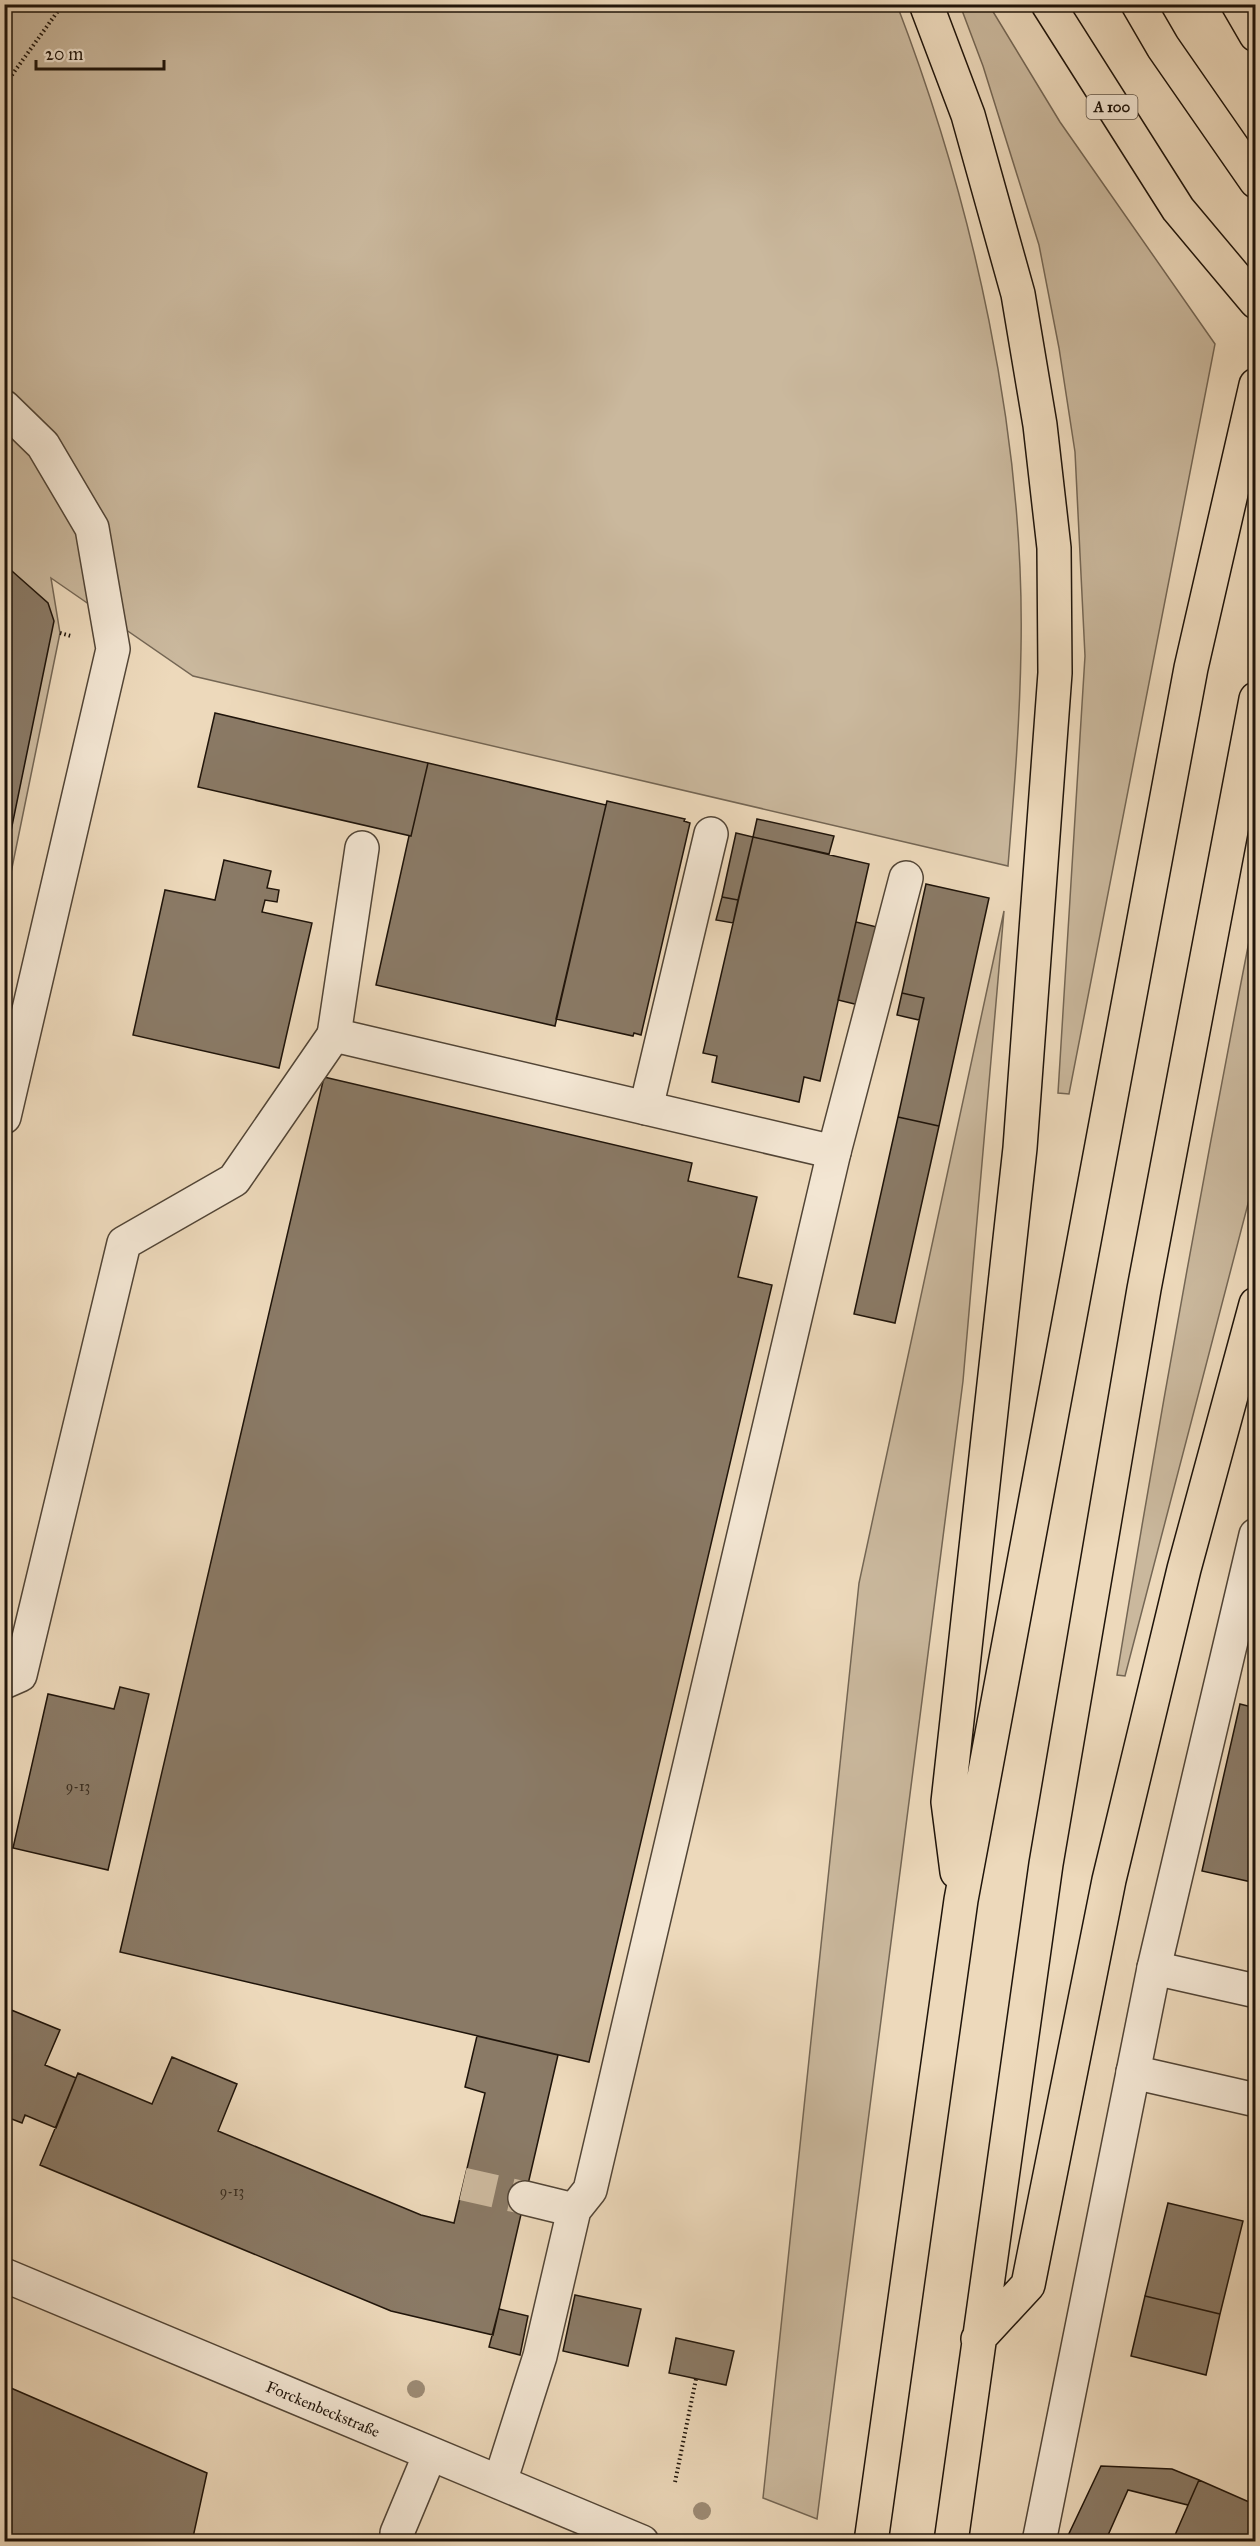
<svg xmlns="http://www.w3.org/2000/svg" width="1260" height="2546" font-family="'IM FELL Great Primer',serif">
<style>
.green{fill:#cab89d;stroke:#746654;stroke-width:1.5}
.building{fill:#8a7a66;stroke:#1f140a;stroke-width:1.5}
.lines{fill:none;stroke-linecap:round;stroke-linejoin:round}
.minor-tunnel{stroke:#cebba0;stroke-width:33;stroke-dasharray:33 16;stroke-linecap:butt}
.minor-casing{stroke:#524536;stroke-width:36}
.highway-casing{stroke:#1f140a;stroke-width:36}
.path{stroke:#1f140a;stroke-width:4;stroke-dasharray:1.5 3;stroke-linecap:butt}
.minor{stroke:#f3e6d3;stroke-width:33}
.highway{stroke:#edd9bb;stroke-width:33}
.tree{fill:#9d8c76}
.labels{text-anchor:middle;dominant-baseline:central;stroke-width:4.5;stroke-linejoin:round;paint-order:stroke}
.number-label{font-size:14px;fill:#3a2e21}
.shield{fill:#f3e6d3;stroke:#5f5346;stroke-width:1.5}
.shield-label{font-size:15px;font-weight:bold;fill:#1f140a}
.street-label{font-size:16px;fill:#1f140a;stroke:#f3e6d3}
</style>
<rect width="100%" height="100%" fill="#edd9bb"/>
<filter id="stains"><feTurbulence type="fractalNoise" baseFrequency=".00333" numOctaves="4"/><feColorMatrix values="0 0 0 0 .2 0 0 0 0 .09 0 0 0 0 .02 0 0 0 .5 -.17"/></filter>
<radialGradient id="worn" r=".72"><stop offset=".6" stop-color="#630" stop-opacity="0"/><stop offset="1" stop-color="#630" stop-opacity=".3"/></radialGradient>
<path class="green" d="M4 5H897C973 203 1025 435 1021 648 1020 721 1014 793 1008 866L193 676 51 578 60 633 5 902Z
M960 5H989L1060 122 1215 344 1069 1094 1058 1093 1085 656 1075 452 1059 348 1039 245 983 66Z
M1004 911 963 1381 817 2519 763 2498 859 1583Z
M1255 911V1177L1125 1676 1117 1675C1159 1419 1205 1165 1255 911Z"/>
<path class="building" d="M4 564 48 603 54 621 4 865Z
M215 713 428 763 411 836 198 787Z
M428 763 606 805 555 1026 376 985 409 836H411Z
M607 801 685 819 684 821 690 823 641 1035 634 1033 633 1036 556 1019Z
M757 819 834 836 829 854 753 837Z
M736 833 753 837 738 900 722 897Z
M753 837 869 864 820 1081 804 1077 799 1102 712 1082 717 1056 703 1053Z
M224 860 271 871 267 888 279 890 277 902 265 900 262 912 312 923 279 1068 133 1035 165 890 215 900Z
M926 884 989 898 939 1126 898 1117 924 998 902 993Z
M722 897 738 900 733 923 716 920Z
M856 922 881 928 863 1006 838 1000Z
M902 993 924 998 919 1020 897 1015Z
M324 1077 692 1163 688 1181 757 1197 738 1277 772 1285 589 2062 120 1952Z
M898 1117 939 1126 895 1323 854 1314Z
M120 1687 149 1694 108 1870 13 1848 48 1694 114 1709Z
M1240 1704 1256 1708V1883L1202 1871Z
M4 2007 60 2030 45 2065 76 2078 56 2128 25 2115 22 2123 4 2116Z
M477 2036 558 2055 493 2335 391 2311 40 2165 78 2073 152 2104 172 2057 237 2084 218 2131 421 2215 454 2223 485 2093 465 2087Z
M1168 2203 1243 2221 1220 2314 1145 2296Z
M575 2295 641 2309 628 2366 563 2351Z
M1145 2296 1220 2314 1206 2375 1131 2356Z
M499 2309 528 2316 520 2355 489 2347Z
M676 2338 734 2351 726 2385 669 2373Z
M4 2385 207 2473 192 2542H4Z
M1101 2466 1172 2469 1199 2480 1188 2505 1128 2490 1105 2542H1065Z
M1199 2480 1256 2505V2542H1172Z"/>
<g class="lines">
<path class="minor-tunnel" d="M463 2184 525 2198"/>
<g class="minor-casing">
<g id="minor">
<path d="M4 407 43 445 92 528 113 649 4 1117"/>
<path d="M334 1035 362 848"/>
<path d="M646 1108 711 834"/>
<path d="M4 1682 20 1675 124 1243 234 1180 334 1035 834 1152"/>
<path d="M1154 1968 1256 1991"/>
<path d="M1133 2072 1256 2100"/>
<path d="M525 2198 574 2210"/>
<path id="s1" d="M4 2275 642 2542"/>
<path d="M500 2482 540 2356 574 2210 590 2190 834 1152 906 878"/>
<path d="M397 2533 430 2454"/>
<path d="M1039 2542 1154 1968 1256 1535"/>
</g>
</g>
<g class="highway-casing">
<path id="highway" d="M926 4 968 115 1018 294 1040 425 1054 548 1055 673 1020 1148 948 1802 957 1872
M1048 4 1178 209 1256 302
M1138 4 1163 47 1256 181
M1238 4 1256 35
M978 2339 1028 2285 1109 1880 1184 1569 1256 1304
M871 2542 961 1900 1191 668 1256 385
M951 2542 1046 1864 1144 1289 1256 699"/>
</g>
<path class="path" d="M4 86 63 4
M60 633 71 636
M675 2482 696 2379"/>
<use href="#minor" class="minor"/>
<use href="#highway" class="highway"/>
</g>
<g class="tree">
<circle cx="416" cy="2389" r="9"/>
<circle cx="702" cy="2511" r="9"/>
</g>
<g class="labels">
<g class="number-label">
<text x="78" y="1786">9-13</text>
<text x="232" y="2191">9-13</text>
</g>
<rect class="shield" x="1086.5" y="95" width="51" height="24" rx="4.5"/>
<g class="shield-label">
<text x="1112" y="107">A 100</text>
</g>
<g class="street-label">
<text stroke="none"><textPath href="#s1" startOffset="346">Forckenbeckstraße</textPath></text>
</g>
</g>
<rect width="1260" height="2546" fill="none" stroke="#edd9bb" stroke-width="24"/>
<rect x="6" y="6" width="1248" height="2534" fill="none" stroke="#1f140a" stroke-width="3"/>
<rect x="12" y="12" width="1236" height="2522" fill="none" stroke="#1f140a" stroke-width="1.5"/>
<path d="M36 60v9h128v-9" fill="none" stroke="#1f140a" stroke-width="3"/>
<text x="45" y="60" font-size="18" fill="#1f140a" stroke="#f3e6d3" stroke-width="4.5" paint-order="stroke">20 m</text>
<rect width="100%" height="100%" filter="url(#stains)"/>
<rect width="100%" height="100%" fill="url(#worn)"/>
</svg>
